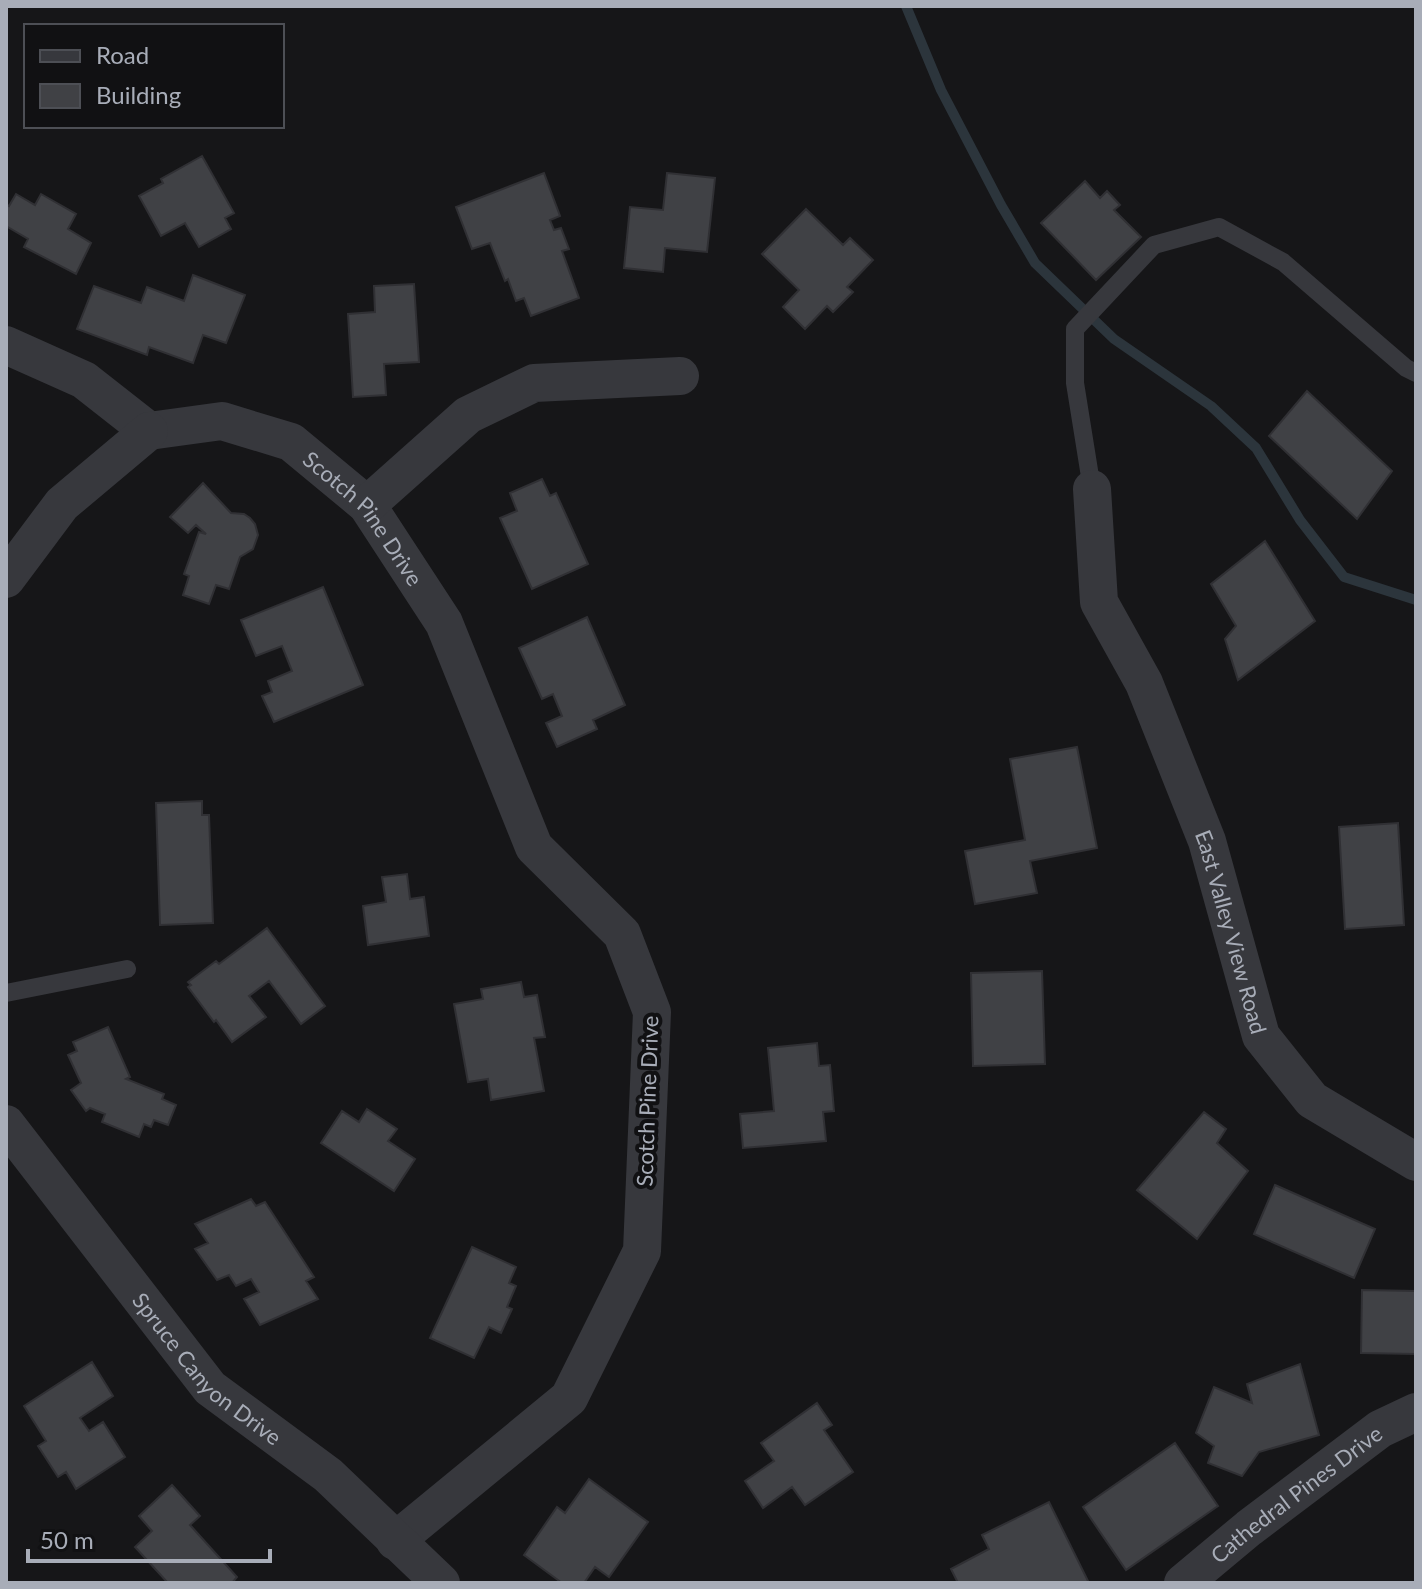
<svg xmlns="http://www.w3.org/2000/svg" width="1422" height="1589" font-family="Lato,sans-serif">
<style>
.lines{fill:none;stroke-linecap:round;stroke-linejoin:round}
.stream{stroke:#2c353c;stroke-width:10}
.building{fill:#404145;stroke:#303034;stroke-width:2}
.lane{stroke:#37383d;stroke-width:18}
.street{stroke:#37383d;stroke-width:38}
.labels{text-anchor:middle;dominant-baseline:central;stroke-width:8;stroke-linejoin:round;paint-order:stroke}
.street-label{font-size:22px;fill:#a8adb8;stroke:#111113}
</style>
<rect width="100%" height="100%" fill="#161618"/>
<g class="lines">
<path class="stream" d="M906 6 941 90 1001 205 1035 263 1114 339 1211 406 1256 448 1300 520 1344 577 1416 600"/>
</g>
<path class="building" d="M202 156 234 213 225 218 231 229 199 247 185 223 161 236 139 196 163 183 161 179Z
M544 173 560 216 550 220 554 230 561 228 569 249 562 251 579 298 531 316 524 298 516 301 508 279 505 281 490 243 472 249 456 207Z
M667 173 715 178 707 252 665 248 663 272 624 268 630 207 663 210Z
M1085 181 1100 198 1107 191 1120 205 1114 210 1141 237 1096 280 1041 223Z
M16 194 35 205 41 194 76 214 68 229 91 243 76 274 24 247 28 239 6 226V204L9 206Z
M806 209 843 245 850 238 873 260 847 287 853 292 833 312 827 306 805 329 783 307 799 290 762 254Z
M193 275 245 295 226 343 203 335 193 363 149 347 147 355 77 329 94 286 141 303 147 287 184 301Z
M414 284 419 362 384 364 386 395 353 397 348 314 375 312 374 286Z
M1307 391 1392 471 1357 519 1269 436Z
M542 479 550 496 556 493 588 564 532 589 500 518 517 511 510 493Z
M203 483 231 513 244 514 250 518 255 524 258 535 253 549 240 557 229 589 216 585 209 604 183 595 189 576 184 574 199 532 206 534 196 525 188 533 170 517Z
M1265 541 1315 621 1238 680 1225 639 1236 626 1211 584Z
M323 587 363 685 274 722 262 696 272 692 268 681 292 671 282 646 256 656 241 620Z
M587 617 625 705 593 720 597 729 557 747 546 723 562 716 553 694 542 699 519 648Z
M1077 747 1097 848 1030 861 1037 893 975 904 965 851 1025 840 1010 759Z
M202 801V815H209L213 923 160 925 156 803Z
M1398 823 1404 925 1345 929 1339 827Z
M407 874 410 899 424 897 429 936 368 945 363 906 386 902 382 877Z
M267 928 325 1006 301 1024 269 981 249 996 266 1017 232 1042 216 1020 214 1022 188 987 191 985 188 982 216 961 219 964Z
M1042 971 1045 1064 973 1066 971 973Z
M521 982 524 997 537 995 545 1037 534 1038 544 1091 491 1100 488 1079 468 1082 454 1004 483 999 481 989Z
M108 1027 130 1077 126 1079 164 1094 162 1099 176 1105 168 1125 154 1120 151 1127 144 1124 139 1137 102 1122 105 1114 90 1108 86 1111 71 1090 81 1083 68 1055 77 1051 73 1042Z
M817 1043 819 1066 830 1065 834 1111 823 1112 826 1141 743 1148 740 1114 774 1111 768 1048Z
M367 1109 397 1129 388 1141 415 1159 394 1191 321 1143 342 1111 359 1122Z
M1204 1112 1226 1129 1217 1143 1248 1171 1197 1239 1137 1190Z
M1275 1185 1375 1229 1354 1278 1254 1234Z
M251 1199 256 1206 265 1202 314 1277 306 1281 318 1299 260 1325 244 1299 259 1292 251 1279 236 1286 229 1275 217 1280 195 1249 208 1243 195 1224Z
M472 1247 516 1267 509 1283 516 1286 507 1307 512 1309 501 1333 489 1327 474 1358 430 1338Z
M1362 1290 1416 1291V1354L1361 1353Z
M92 1362 113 1396 80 1418 89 1431 103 1422 125 1457 76 1489 66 1472 58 1477 38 1446 46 1441 24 1406Z
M1300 1364 1319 1435 1259 1452 1242 1476 1208 1463 1214 1446 1196 1433 1214 1387 1252 1403 1247 1384Z
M817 1403 832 1425 824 1430 853 1472 805 1505 792 1487 763 1508 745 1481 774 1461 761 1443Z
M1175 1443 1218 1506 1126 1570 1083 1507Z
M589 1479 648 1522 609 1577 595 1567 584 1583H562L524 1555 557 1507 565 1513Z
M172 1485 200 1516 190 1525 237 1577 232 1583H168L135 1547 152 1531 139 1516Z
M1049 1502 1089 1583H958L951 1569 989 1549 982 1535Z"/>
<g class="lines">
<path class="lane" d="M1092 489 1075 383V329L1154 245 1219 227 1283 262 1406 368 1416 373
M6 993 127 969"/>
<g class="street">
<path d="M6 345 84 380 149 431"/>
<path id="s1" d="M149 431 222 421 291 442 367 505 444 623 534 847 622 934 652 1012 642 1251 569 1398 395 1541"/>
<path id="s2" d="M1092 489 1099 602 1144 683 1207 841 1261 1036 1312 1100 1416 1162"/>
<path d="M367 505 468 415 534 383 680 376"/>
<path d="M6 579 62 504 149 431"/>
<path id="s3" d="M6 1124 210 1388 328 1475 441 1583"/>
<path id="s4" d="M1183 1583 1249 1528 1380 1429 1416 1412"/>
</g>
</g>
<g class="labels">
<g class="street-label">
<text stroke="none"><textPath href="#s1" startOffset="252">Scotch Pine Drive</textPath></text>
<text stroke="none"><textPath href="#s2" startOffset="470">East Valley View Road</textPath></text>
<text transform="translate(647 1101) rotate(-88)">Scotch Pine Drive</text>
<text stroke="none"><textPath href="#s3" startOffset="318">Spruce Canyon Drive</textPath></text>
<text stroke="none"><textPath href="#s4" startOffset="144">Cathedral Pines Drive</textPath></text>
</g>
</g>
<rect width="1422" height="1589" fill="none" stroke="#a8adb8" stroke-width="16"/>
<rect x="24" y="24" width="260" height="104" fill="#111113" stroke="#4d4f55" stroke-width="2"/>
<rect x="40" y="50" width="40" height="12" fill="#37383d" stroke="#4d4f55" stroke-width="2"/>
<text x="96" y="64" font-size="24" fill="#a8adb8">Road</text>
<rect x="40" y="84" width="40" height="24" fill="#404145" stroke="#4d4f55" stroke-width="2"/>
<text x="96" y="104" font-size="24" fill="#a8adb8">Building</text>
<path d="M28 1549v12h242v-12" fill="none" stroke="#a8adb8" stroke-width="4"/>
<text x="40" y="1549" font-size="24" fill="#a8adb8" stroke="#111113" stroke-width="6" paint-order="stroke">50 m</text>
</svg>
